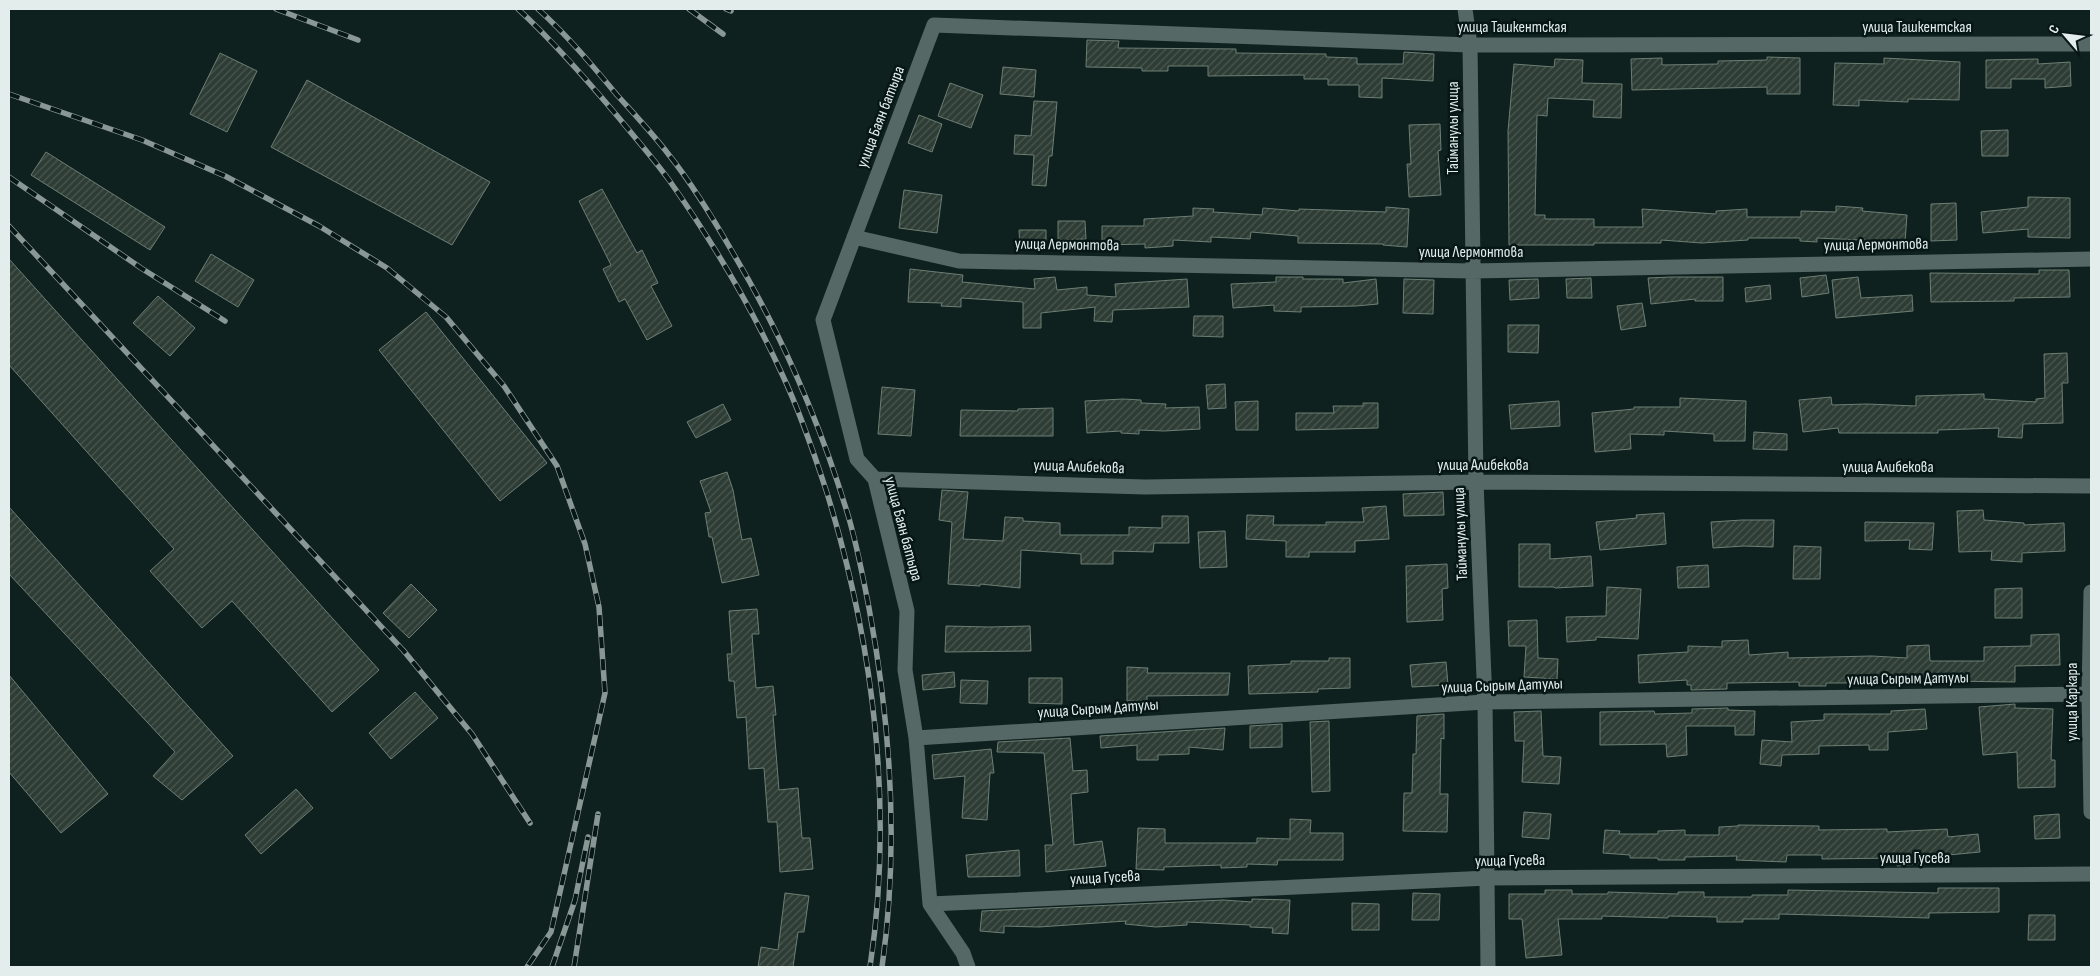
<svg xmlns="http://www.w3.org/2000/svg" width="2100" height="976" font-family="'Sofia Sans Condensed',sans-serif">
<style>
.building{fill:url(#building-hatch);stroke:#6d7e75}
.lines{fill:none;stroke-linecap:round;stroke-linejoin:round}
.minor{stroke:#556865;stroke-width:15}
.rail-casing{stroke:#8a9895;stroke-width:5.5}
.rail{stroke:#061715;stroke-width:4;stroke-dasharray:11;stroke-linecap:butt}
.labels{text-anchor:middle;dominant-baseline:central;stroke-width:5;stroke-linejoin:round;paint-order:stroke}
.street-label{font-size:16px;fill:#e3eeec;stroke:#061715}
</style>
<defs>
<pattern id="building-hatch" width="6" height="6" patternUnits="userSpaceOnUse" patternTransform="scale(1.25)"><rect width="6" height="6" fill="#2d3c34"/><path d="M-1 1l2-2M0 6l6-6M5 7l2-2" fill="none" stroke="#4b5852"/></pattern>
</defs>
<rect width="100%" height="100%" fill="#0f211e"/>
<path class="building" d="M1087 40 1119 41 1118 48 1236 49V53L1326 54V57L1357 58V64H1403L1404 52 1434 54 1433 81 1382 78V98L1359 97V85H1328V79H1304V75L1208 76V66H1168V71H1142V68L1086 67Z
M220 53 257 71 227 132 190 114Z
M1767 57 1800 58V94H1767V87L1632 90 1631 59 1662 58V65L1718 64V61L1767 60Z
M1884 58 1960 62 1959 100 1908 99V102L1859 100V106L1833 105 1835 63 1884 64Z
M1555 59 1583 60 1582 83 1622 84 1621 118 1593 117 1594 100 1548 98 1547 116 1537 115 1535 215H1545V219H1594V227H1643L1642 209 1716 214V211L1747 209V217H1801V211L1836 212V206L1863 208 1862 211 1907 215 1905 242 1817 238V242L1800 241V238H1748V240L1702 243 1661 240V243H1594V245H1509L1508 131 1514 64 1554 67Z
M2038 59V64L2070 62 2071 86 2045 88V79H2011V88H1986V60Z
M1003 67 1036 70 1034 97 1000 94Z
M307 80 490 182 452 245 271 147Z
M950 83 983 95 971 128 938 116Z
M1034 101 1057 102 1052 156H1049L1046 186 1032 185 1034 155 1014 154 1015 135 1031 136Z
M919 115 942 124 932 152 908 143Z
M1440 124 1441 150 1438 151 1441 195 1409 197 1407 164H1411L1409 125Z
M2008 130V156H1982L1981 131Z
M46 152 165 227 150 250 31 175Z
M602 189 637 253 642 250 658 283 651 286 672 326 647 340 625 299 619 302 603 269 611 265 579 201Z
M904 190 942 195 937 233 899 228Z
M2028 197 2070 198V238L2028 237V229L1983 233 1981 212 2028 207Z
M1956 203 1957 240 1931 241V204Z
M1386 207 1409 209 1407 247 1383 245V244L1298 243V236L1251 232 1250 239 1211 237V242L1173 240V246L1145 248V244L1102 245V226H1144V219L1193 216V208L1214 209 1213 212 1262 215 1263 208 1299 211V209L1386 212Z
M1058 221H1085L1086 239 1058 240Z
M1019 230H1046V246L1020 247Z
M211 254 254 280 238 307 195 281Z
M9 259 379 670 332 712 232 601 202 628 150 571 174 549 9 365Z
M910 269 963 275 962 282 1035 289 1034 279 1055 277 1057 290 1087 287V295L1116 297 1115 284 1187 279 1189 307 1113 310 1112 322 1094 321 1095 307 1041 313V328H1023V302L961 298V307L941 306 942 303 908 302Z
M2039 270H2069L2070 297 2014 298V301L1931 302 1930 273 2039 274Z
M1826 275 1829 293 1802 297 1800 278Z
M1276 277H1303V279H1343V283L1376 279 1378 304 1356 306 1301 307V312L1274 311V305L1233 308 1231 284 1276 282Z
M1671 277H1723V301H1695V299L1651 304 1648 278Z
M1858 277 1861 298 1912 295 1913 311 1836 318 1832 280Z
M1591 278 1592 298H1567L1566 279Z
M1404 279 1434 280 1433 314 1403 313Z
M1538 279 1539 298 1510 300 1509 280Z
M1770 285 1771 299 1746 302 1745 288Z
M158 296 195 328 170 356 133 323Z
M1642 303 1646 326 1621 330 1617 306Z
M426 312 547 463 500 501 379 350Z
M1194 316H1223V337L1193 336Z
M1508 325H1539L1538 353 1508 352Z
M2067 353 2068 383H2062L2063 423 2023 424 2022 438 1998 437 1999 428 1938 430V433H1839L1838 428 1803 432 1799 400 1831 397 1832 405 1867 404 1916 406V396L1984 394V399L2036 402V399L2045 398 2044 354Z
M1225 384 1226 408 1208 409 1206 385Z
M882 387 915 390 911 436 878 434Z
M1680 398 1746 401 1745 441H1714V434L1664 431V435L1630 434 1631 449 1595 452 1592 413 1634 409V407H1680Z
M1123 399 1141 400V403L1166 404 1165 408 1199 407 1200 429 1164 431 1139 430V434L1121 433V431L1087 433 1085 401Z
M1258 401V430H1236L1235 402Z
M1559 401 1560 426 1511 429 1509 405Z
M1363 403H1378V428L1296 430V413H1334L1333 406H1363Z
M723 404 731 420 696 438 687 422Z
M1053 408V436H960L961 410 1018 411V409Z
M1754 432 1787 434V450L1753 449Z
M727 472 733 490 742 540 751 538 759 575 722 583 712 537H709L705 513 711 512 700 481Z
M942 490 968 492 963 539 1003 541 1005 517 1023 518V521L1060 523V535H1129V527L1162 528V516H1188L1189 543H1154L1153 552 1113 551V564H1081V554L1021 550 1020 588 980 584V586L948 584 952 522 939 520Z
M1443 492 1444 515 1404 516 1403 494Z
M1386 506 1389 539 1355 541V552H1309V557H1286V541L1246 539 1247 515 1274 516 1273 525H1326V522H1364L1362 508Z
M9 507 233 756 182 800 153 776 175 752 9 574Z
M1983 510 1984 520 2024 523V525L2064 523 2065 551 2022 553V562L1991 560 1992 551 1959 552 1957 511Z
M1664 513 1666 544 1600 550 1596 522 1637 518 1636 515Z
M1742 520H1774L1773 547 1744 546 1713 548 1711 522Z
M1865 522 1934 523 1932 550 1909 549 1910 540 1865 541Z
M1225 531 1227 567 1200 568 1198 532Z
M1519 544H1550V559L1591 556 1593 586 1555 588 1554 587H1519Z
M1794 546 1821 547 1820 579H1793Z
M1447 564 1448 588 1442 589 1443 620 1407 622 1406 566Z
M1708 565 1709 587 1678 588 1677 567Z
M411 584 437 610 409 638 383 613Z
M1607 587 1641 589 1638 639 1596 637V640L1567 642 1566 617 1606 616Z
M2022 588V618H1995V589Z
M757 609 759 634H752L756 688 773 686 776 715H773L779 790 798 788 802 838H810L813 869 780 872 777 822H768L764 768 749 769 746 717 737 718 734 681H729L727 654H732L729 611Z
M1537 620 1538 658 1558 659 1557 679 1524 677 1526 646H1509L1508 621Z
M946 626 989 627 1030 626 1031 651 945 652Z
M2059 634 2060 665 2015 666V682L1946 681V678L1892 681V683L1850 681V683H1826V686H1799V682L1727 683V689L1691 690V685H1687V680L1639 683 1638 655 1688 652V646L1722 647V641L1748 640 1749 655 1788 652V658L1872 656 1907 658V646L1929 645 1930 661H1984V647L2031 646V635Z
M1329 658H1350V688L1318 689V692L1249 694 1248 666 1291 664V661H1329Z
M1446 662 1448 685 1412 687 1410 665Z
M1127 667 1148 668 1147 673H1230L1228 695 1147 696V701H1127Z
M954 672 955 687 923 690 922 675Z
M9 675 108 794 61 833 9 772Z
M1029 678H1062V704L1029 703Z
M961 680 988 681 987 704 960 703Z
M415 692 438 718 391 759 369 733Z
M2015 704V708L2053 709 2051 760H2055V787L2018 788 2017 752 1983 755 1979 707Z
M1728 708V710L1755 711 1754 735H1735V726H1686L1687 755 1667 757 1666 744 1600 745V712L1654 711 1655 714 1692 713V709Z
M1925 709 1927 729 1888 732V750H1869V745L1819 746V754L1782 755 1781 766 1760 764 1762 740 1792 742 1791 722 1824 720V714H1891V711Z
M1541 711 1543 756 1561 757 1559 784 1522 782 1524 741H1515L1514 712Z
M1444 714V739L1441 738 1440 794H1448L1447 832 1403 831 1404 793H1412L1413 754H1416L1417 716Z
M1329 721 1330 791 1312 792 1310 722Z
M1282 724V747L1250 748V726Z
M1225 728 1223 750 1189 747V754L1158 755V760H1137V745L1101 748 1100 736Z
M1070 738 1073 771 1087 770 1088 792 1071 794 1074 845 1102 841 1106 866 1046 872 1045 845H1053L1044 753 997 752 998 742Z
M991 749 994 773H990L987 820 962 818 965 776 934 779 932 755Z
M296 789 313 808 261 854 245 835Z
M1524 812 1551 814 1549 839 1522 837Z
M2059 814 2060 838 2035 839 2034 816Z
M1290 819 1311 820 1310 833H1343V860H1278L1277 865 1247 864V867L1221 868V865L1164 867V870L1136 869 1138 828 1165 829V843H1257V838L1290 839Z
M1738 825 1819 826V830L1887 829V832L1947 829 1948 837 1978 834 1980 852 1948 855V858L1919 859V864L1897 866 1896 858 1822 859V855H1787L1786 862 1736 860 1737 856 1685 857V860H1658V858H1630V855L1603 853 1605 830 1620 831 1619 834H1658V831L1685 830V835H1719V827L1738 826Z
M1019 850 1020 876 968 877 966 855Z
M1938 888H1999V912L1929 913V918L1779 914V919H1743V922H1717V917L1668 916V918L1602 916V919H1558L1562 955 1526 958 1522 919H1509V894H1545V890H1572V894H1608V892L1678 894V892H1704V897H1752V895H1788V890L1938 893Z
M785 893 809 896 804 932H798L793 967H758L761 947 778 950Z
M1413 893 1440 894 1439 920H1412Z
M1252 899 1290 900 1288 934 1272 933 1273 928 1250 927V925L1187 922V925L1156 927 1125 924 1126 921 1039 927 1004 926V933L980 931 982 911 1223 900 1252 902Z
M1352 903 1379 904V930H1352Z
M2029 915H2055V940H2028Z"/>
<g class="lines">
<path class="minor" d="M1465 9 1470 45 1476 482 1485 702 1488 967
M854 237 959 261 1472 271 2091 259
M875 479 1145 487 1476 482 2091 486
M2091 592 2089 694 2091 812
M916 738 1485 702 2091 694
M930 904 1488 878 2091 874
M968 967 963 953 930 904 916 738 905 670 907 611 875 479 857 459 823 320 934 25 1470 45 2091 44"/>
<g class="rail-casing">
<path id="rail" d="M276 9 358 40
M518 9C554 42 587 80 619 118 636 139 654 159 669 180 712 241 751 306 782 374 800 412 814 453 827 493 874 646 894 809 870 967
M538 9C567 35 592 65 617 95 635 115 653 134 669 155 693 185 714 220 733 253 782 335 820 423 848 515 857 545 863 577 869 608 891 726 899 848 882 967
M689 9 723 34
M726 9 731 11
M9 94 142 140 225 176 319 226 387 268 446 317 504 386 557 466 585 544 599 607 605 693 551 932 527 967
M9 177 141 268 225 321
M9 226 403 650 472 734 530 823
M552 967 575 900 588 837
M574 967 598 814"/>
</g>
<use href="#rail" class="rail"/>
</g>
<g class="labels">
<g class="street-label">
<text x="1512" y="27">улица Ташкентская</text>
<text x="1917" y="27">улица Ташкентская</text>
<text transform="translate(881 117) rotate(-69)">улица Баян батыра</text>
<text transform="translate(1453 128) rotate(-90)">Тайманулы улица</text>
<text transform="translate(1067 245) rotate(1)">улица Лермонтова</text>
<text transform="translate(1876 245) rotate(-1)">улица Лермонтова</text>
<text x="1471" y="252">улица Лермонтова</text>
<text x="1483" y="465">улица Алибекова</text>
<text transform="translate(1079 467) rotate(2)">улица Алибекова</text>
<text x="1888" y="467">улица Алибекова</text>
<text transform="translate(903 529) rotate(75)">улица Баян батыра</text>
<text transform="translate(1461 534) rotate(-92)">Тайманулы улица</text>
<text transform="translate(1908 679) rotate(-1)">улица Сырым Датулы</text>
<text transform="translate(1502 686) rotate(-2)">улица Сырым Датулы</text>
<text transform="translate(2072 702) rotate(-90)">улица Каркара</text>
<text transform="translate(1098 709) rotate(-4)">улица Сырым Датулы</text>
<text x="1915" y="858">улица Гусева</text>
<text transform="translate(1510 861) rotate(-1)">улица Гусева</text>
<text transform="translate(1105 878) rotate(-3)">улица Гусева</text>
</g>
</g>
<rect width="2100" height="976" fill="none" stroke="#e3eeec" stroke-width="20"/>
<g transform="translate(2065 35) rotate(298)" stroke="#061715" stroke-width="4" paint-order="stroke">
<path d="M0-4L9 19L0 12L-9 19Z" fill="#e3eeec"/>
<text y="-8" font-size="14" font-weight="bold" text-anchor="middle" fill="#e3eeec">С</text>
</g>
</svg>
